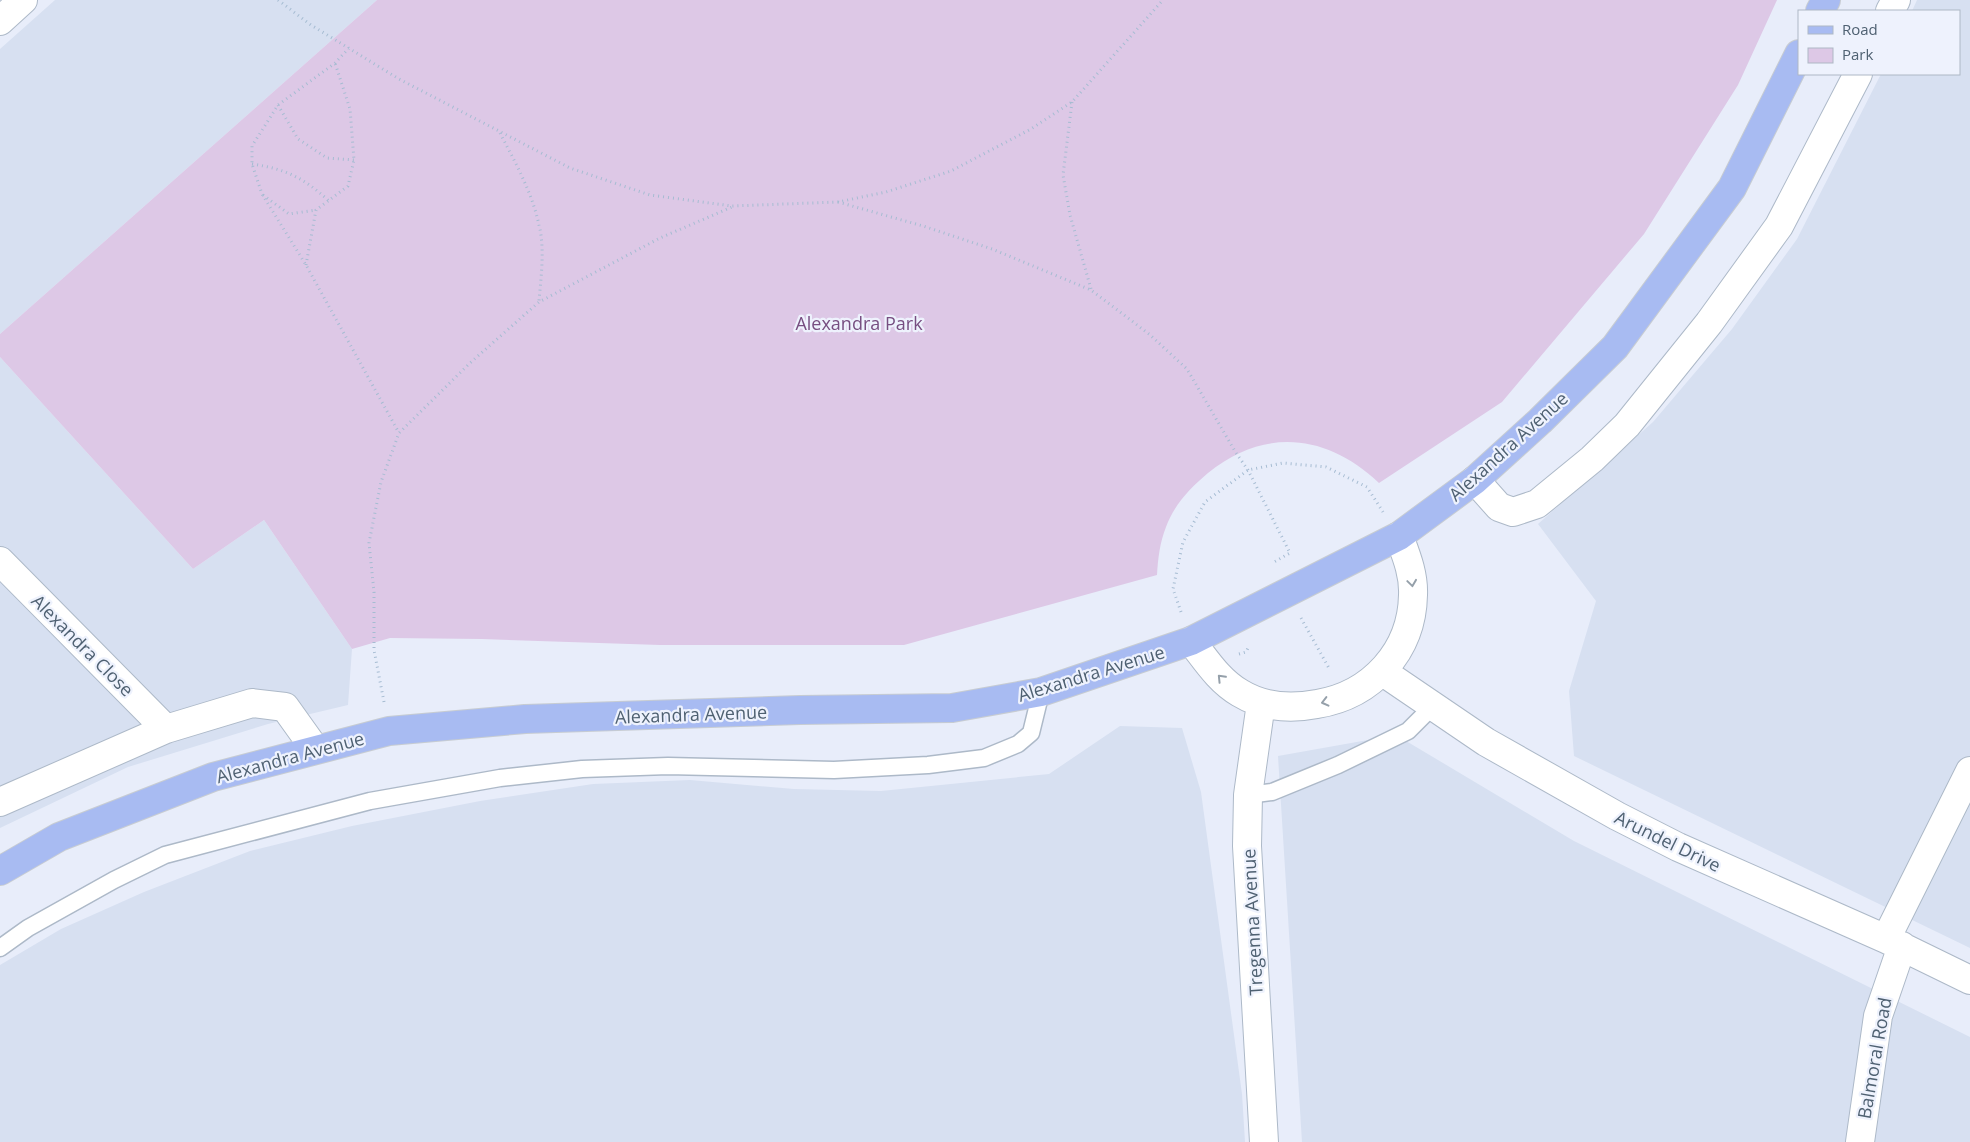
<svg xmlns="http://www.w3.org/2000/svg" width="1970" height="1142" font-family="'Open Sans',sans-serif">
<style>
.residential{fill:#d7e0f1}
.green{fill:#ddc8e6}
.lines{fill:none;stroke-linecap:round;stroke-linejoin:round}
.service-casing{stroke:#adb9c8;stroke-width:19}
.minor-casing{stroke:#adb9c8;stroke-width:30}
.primary-casing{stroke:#c7ccd2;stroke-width:30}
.path{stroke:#a6bcd2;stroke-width:3;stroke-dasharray:1 4;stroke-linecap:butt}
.service{stroke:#fff;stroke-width:16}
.minor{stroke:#fff;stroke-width:28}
.primary{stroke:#a8bbf2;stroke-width:28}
.oneway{stroke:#95a0aa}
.labels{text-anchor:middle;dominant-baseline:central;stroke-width:4.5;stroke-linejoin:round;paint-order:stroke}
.park-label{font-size:18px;fill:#774e81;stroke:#eef2fd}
.street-label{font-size:18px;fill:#4f6172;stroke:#eef2fd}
</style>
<rect width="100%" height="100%" fill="#e8edfa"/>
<path class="residential" d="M55 0H377L0 334V49Z
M1917 0H1970V948L1574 756 1569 691 1596 601 1538 524 1653 422 1732 329 1797 239 1881 74H1959V11H1912Z
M0 357 193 569 264 520 352 649 348 705 268 724 128 767 0 828Z
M1120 726 1182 728 1201 792 1242 1094 1245 1142H0V965L61 929 144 892 250 851 352 826 480 801 593 784 690 780 794 789 881 791 1049 774Z
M1396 735 1574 841 1970 1037V1142H1302L1278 756Z"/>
<path class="green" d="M377 0H1777L1738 85 1644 234 1502 402 1379 483C1327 434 1265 427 1208 473 1190 488 1174 505 1166 527 1160 542 1158 558 1157 575L904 645H660L482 639 390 638 352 649 264 520 193 569 0 357V334Z"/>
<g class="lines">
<g class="service-casing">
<path id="service" d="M1248 795 1272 792 1338 765 1408 731 1433 706
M0 948 28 928 114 880 165 855 370 801 500 778 582 769 668 766 834 770 928 765 984 758 1018 744 1031 733 1041 692"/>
</g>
<g class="minor-casing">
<path id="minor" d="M1890 11 1896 0
M0 21 23 0
M1475 480 1499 507 1513 512 1537 504 1592 459 1627 425 1709 323 1779 226 1858 74
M0 561 166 729
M1191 641C1206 660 1219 681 1240 693 1263 707 1291 709 1317 704 1372 695 1412 651 1413 595 1414 574 1406 555 1399 536
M1383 672 1486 742 1617 816 1678 847 1886 939 1970 980
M1261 703 1248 795 1247 846 1264 1142
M0 802 166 729 252 703 285 707 315 749
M1886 939 1970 771
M1860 1142 1878 1016 1902 946"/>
</g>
<g class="primary-casing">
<path id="primary" d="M1820 11 1826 0
M0 871 59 837 213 777 389 731 525 719 800 710 952 708 1041 692 1191 641 1399 536 1475 480 1540 421 1615 347 1732 188 1799 54"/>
</g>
<path class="path" d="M278 0 311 25 399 79 570 168 650 195 732 206 838 202 886 192 951 171 1031 129 1072 102 1163 0
M349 48 335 63 278 105 252 146V164L262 194 306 265 399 433
M1072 102 1063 175 1070 215 1091 289
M278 105 298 139 327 158 354 160
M500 133C515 162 532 192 539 225 545 248 541 277 539 301
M252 164C286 169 304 178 329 201
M263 195 289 214 316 210
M838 202 923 226 992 249 1091 290 1149 334 1187 369 1236 453 1248 470 1290 553 1274 562
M306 265 316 210 348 186 354 160 350 109 335 63
M1181 612 1173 589 1183 542 1205 502 1248 470 1283 463 1326 467 1367 487 1383 512
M1301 618 1330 670
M1239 654 1246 652 1249 646
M384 702 374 650V592L369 543 381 482 399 433 470 363 539 302 660 238 732 207"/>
<use href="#service" class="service"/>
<use href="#minor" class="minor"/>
<use href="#primary" class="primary"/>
</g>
<defs><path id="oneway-chevron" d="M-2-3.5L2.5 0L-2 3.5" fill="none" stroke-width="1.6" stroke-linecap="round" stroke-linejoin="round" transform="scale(1.25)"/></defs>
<g class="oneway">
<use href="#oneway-chevron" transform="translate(1412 583) rotate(82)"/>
<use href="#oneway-chevron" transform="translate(1221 678) rotate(-134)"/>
<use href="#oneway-chevron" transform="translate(1325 702) rotate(166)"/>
</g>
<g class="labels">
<g class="park-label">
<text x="859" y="323">Alexandra Park</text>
</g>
<g class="street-label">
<text transform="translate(1508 446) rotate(-42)">Alexandra Avenue</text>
<text transform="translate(83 645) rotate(45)">Alexandra Close</text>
<text transform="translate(1091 673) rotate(-17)">Alexandra Avenue</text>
<text transform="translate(691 714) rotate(-2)">Alexandra Avenue</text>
<text transform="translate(290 757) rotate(-15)">Alexandra Avenue</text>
<text transform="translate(1668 841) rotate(26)">Arundel Drive</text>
<text transform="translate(1252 922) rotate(-93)">Tregenna Avenue</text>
<text transform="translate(1874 1058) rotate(-80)">Balmoral Road</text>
</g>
</g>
<rect x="1798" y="10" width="162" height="65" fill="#eef2fd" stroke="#aeb8c5"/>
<rect x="1808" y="26" width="25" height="8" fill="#a8bbf2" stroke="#aeb8c5"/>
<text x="1842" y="35" font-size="15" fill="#4f6172">Road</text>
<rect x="1808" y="48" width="25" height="15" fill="#ddc8e6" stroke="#aeb8c5"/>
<text x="1842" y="60" font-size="15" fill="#4f6172">Park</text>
</svg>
